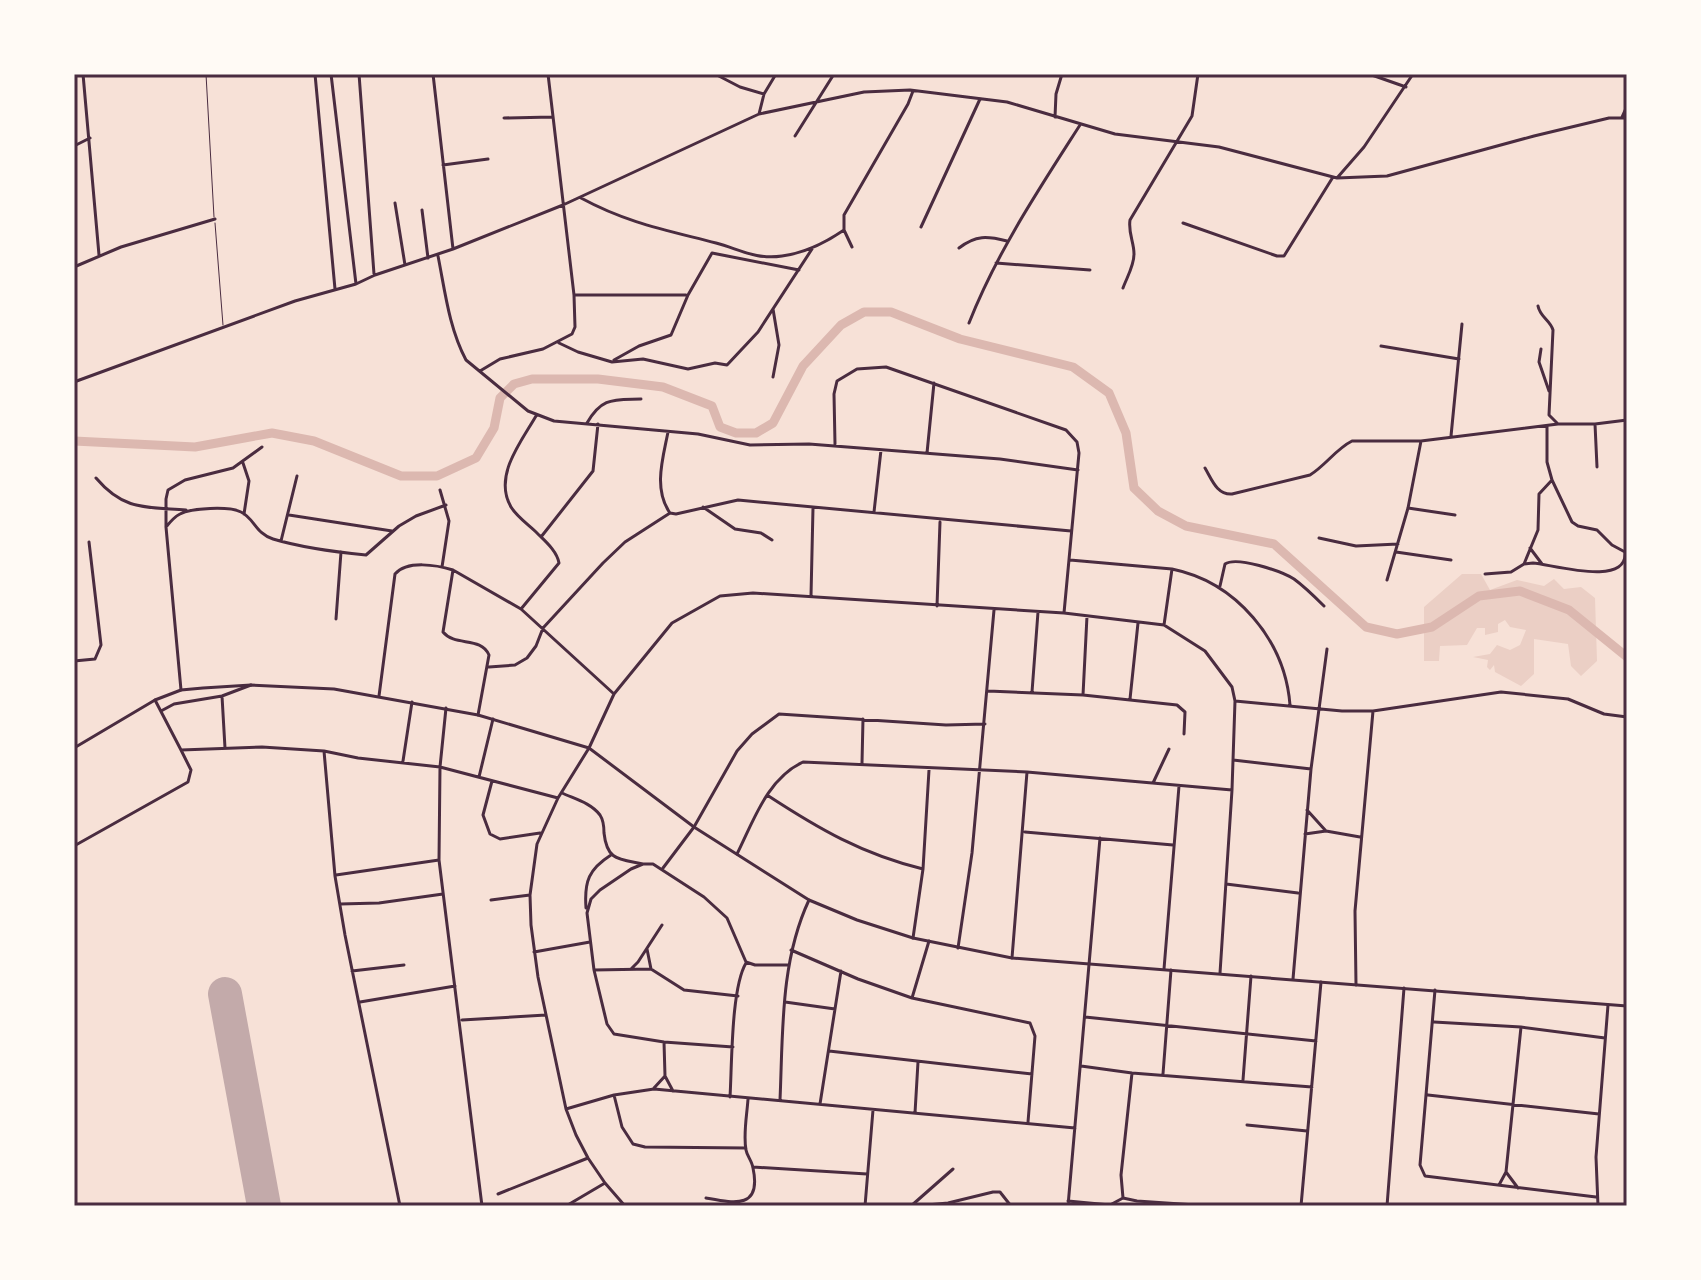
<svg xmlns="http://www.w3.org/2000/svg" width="1701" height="1280" font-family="Arial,sans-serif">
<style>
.green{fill:#ebcfc5}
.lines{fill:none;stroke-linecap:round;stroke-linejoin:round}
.river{stroke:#dcb8b0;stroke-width:9}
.runway{stroke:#c3aaaa;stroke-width:34}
.service{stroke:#4a2c40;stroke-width:1}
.minor{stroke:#4a2c40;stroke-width:3}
.tertiary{stroke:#4a2c40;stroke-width:3}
.neatline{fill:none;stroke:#4a2c40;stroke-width:3}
</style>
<rect width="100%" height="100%" fill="#f7e1d7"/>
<path class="green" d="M1462 574H1481L1490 590 1517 580 1544 586 1554 579 1564 589 1581 587 1595 598 1597 661 1581 676 1571 666 1568 644 1534 639V674L1521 686 1495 672 1494 665 1490 670 1487 667 1488 660 1473 657 1490 654 1497 645 1510 650 1520 645 1526 630 1510 627 1505 620 1498 624V632L1485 635V628H1477L1467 645 1440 646 1439 661H1424V607Z"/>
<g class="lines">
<path class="river" d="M74 441 195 447 272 433 314 441 401 476H437L476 458 494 428 500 398 514 384 532 379H598L663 387 712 406 720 427 736 433H756L773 423 803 366 841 325 864 312H891L960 339 1073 367 1109 393 1126 433 1134 488 1158 511 1186 526 1274 544 1366 627 1397 634 1432 627 1479 596 1520 591 1569 610 1627 657"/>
<path class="runway" d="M225 994 264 1206"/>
<path class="service" d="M206 74 214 217
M215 223 223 325"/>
<path class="minor" d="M83 74 99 255
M315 74 335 289
M331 74 356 284
M359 74 374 274
M433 74 453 249
M715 74 740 87 764 94
M1369 74 1406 87
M643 75 644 74
M759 114 764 94 776 74
M1055 117 1056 94 1062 74
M1622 117 1627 106
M504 118 552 117
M795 136 834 74
M74 146 90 138
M443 165 488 159
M1337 178 1364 147 1413 74
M581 198C627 223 666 230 716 243 739 249 756 260 782 256 806 253 825 243 844 230
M395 203 405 265
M422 210 428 258
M1183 223 1277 256H1284L1333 177
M921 227 980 99
M852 247 844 230V215L908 104 913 91
M959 248C976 235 987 236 1007 241
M438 256C445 291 449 328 466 360L528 411 554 421 698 434 750 445 809 444 1000 459 1078 470
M996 263 1090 270
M74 267 121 247 215 219
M1123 288C1127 277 1134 266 1134 254 1134 242 1128 233 1130 220L1192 116 1198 74
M574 295H686
M1538 306C1540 317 1550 320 1553 330L1549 415 1558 424
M773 309 779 345 773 377
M969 323C997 252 1039 189 1080 125
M559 343 578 352 612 362 643 359 688 369 715 363 727 365 758 332 812 249
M1381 346 1459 359
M1541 349 1539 362 1549 391
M614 360 639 346 671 335 688 295 712 253 799 270
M480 371 500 359 543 349 572 334 575 327 574 295 548 74
M74 382 295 301 356 284 375 275 453 249 563 205 759 114 864 92 910 90 1007 102 1115 134 1219 147 1337 178 1387 176 1534 136 1609 118H1627
M587 423C602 397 613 400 641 399
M1595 424 1597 467
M668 432C663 458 653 489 670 513L676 514 738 500 1071 531
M1451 436 1462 324
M835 444 834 394 837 381 857 369 886 367 1066 430 1077 442 1079 453 1064 613
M927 453 934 383
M243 463 249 481 244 514
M1205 468C1212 480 1217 495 1232 494L1310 475C1326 465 1336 449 1352 441H1421L1558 424H1595L1627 420
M96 478C124 511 146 507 186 510
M440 490 449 521 442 567
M703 507 735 529 761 533 772 540
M1408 508 1455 515
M874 512 881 450
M289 515 392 531
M166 527C170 522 174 517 180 514 191 508 229 506 241 512 254 518 256 534 273 539 303 548 335 552 366 555L399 526 416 516 446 505
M541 537 593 471 598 424
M1319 538 1356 546 1398 544
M281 541 297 476
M1530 548 1542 564
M1396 552 1451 560
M1070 560 1172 569C1236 582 1285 640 1290 705
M1524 564 1538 530 1539 494 1552 480
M453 570 443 632C455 647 481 636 489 655L478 715
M1485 574 1511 572 1524 564 1533 563C1551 564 1628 588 1625 552L1612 545 1597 530 1578 526 1572 522 1552 480 1547 462V426
M1387 580 1408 508 1421 441
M1220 586 1225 564C1237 556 1281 571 1294 579 1305 587 1315 597 1324 606
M811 596 813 508
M937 606 940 522
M521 609 559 563C557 551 545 541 537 533 529 525 517 517 511 507 493 476 521 442 536 416
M336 619 341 552
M1164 625 1172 569
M74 661 95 659 101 645 89 542
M489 667 515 665 527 658 536 646 543 628 603 563 625 542 670 513
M181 690 166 527V499L168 490 185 480 233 468 262 447
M988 691 1083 695 1177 705 1185 712 1184 734
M1032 692 1038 612
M1083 695 1087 616
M222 696 225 748
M379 696 395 574C407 560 437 565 453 570L521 609 614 694
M1130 699 1138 623
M155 700 181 750 262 747 324 751 358 758 440 767 558 798
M1235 701 1342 711H1373L1501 692 1568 699 1604 714 1627 717
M446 708 440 767 439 860 482 1206
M161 711 174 704 222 696 251 685
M324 751 335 876 345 935 400 1206
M1233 760 1311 769
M403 761 412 702
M862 763 863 719
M479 777 493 719
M492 781 483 815 490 834 500 839 540 833
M1153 783 1169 749
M562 793C575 799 591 803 600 815 604 821 604 827 604 833 607 861 619 859 643 864
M767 795C819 829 862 854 923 869
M1307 810 1326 831
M1025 832 1173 845
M1305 834 1326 831 1360 837
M74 846 188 782 191 770 181 750
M737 854C754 820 767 779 803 762L1027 772 1232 790
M663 868 694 827 737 751 752 734 779 714 946 725 985 724
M336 875 439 860
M1226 884 1298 893
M491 900 530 895
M340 904 379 903 443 894
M586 908C584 881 589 869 611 855
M913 938 923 869 929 770
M958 948 972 853 994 610
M647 949 651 969
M791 950 858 979 912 998 1030 1023 1035 1036 1028 1122
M534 952 590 942
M1012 958 1027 772
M632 968 638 962 662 925
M1164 969 1179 786
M594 970 651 969 684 990 738 996
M352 971 404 965
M1293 979 1311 769 1327 649
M1356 985 1355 911 1373 711
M1435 990 1420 1165 1425 1176 1596 1197
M912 998 929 941
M360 1002 455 986
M785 1002 835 1009
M1085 1017 1316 1041
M462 1020 546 1015
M1434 1022 1521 1027 1605 1038
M664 1042 665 1076 673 1091
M733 1047 664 1042 614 1034 607 1024 594 970 587 913 591 899 600 890 631 869 643 864H653L704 897 727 918 746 962 755 965H788
M829 1051 1032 1074
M1081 1066 1132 1073 1312 1087
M1132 1073 1121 1175 1123 1198 1137 1201 1210 1206
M1163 1074 1171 970
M1243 1080 1251 976
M654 1088 665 1076
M614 1095 622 1127 633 1144 645 1147 746 1148
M1428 1095 1599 1114
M730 1097C732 1065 731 988 746 963
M780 1100C783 1033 780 962 809 900
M820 1104 841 971
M566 1109 614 1095 654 1089 1075 1128
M915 1113 918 1062
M1247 1125 1307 1131
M753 1167 867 1174
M1506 1172 1518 1188
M1499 1185 1506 1172 1521 1027
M498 1194 588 1158
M706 1198C733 1203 762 1210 753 1168 752 1161 747 1156 746 1150 743 1134 747 1115 748 1099
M1068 1201 1110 1205 1123 1198
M566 1206 605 1183
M625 1206 605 1183 588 1158 576 1135 566 1109 538 977 531 925 530 895 537 844 558 798 589 748 614 694 672 623 720 596 753 593 1064 613 1164 625 1205 651 1232 687 1235 701 1232 790 1220 973
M865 1206 873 1110
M911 1206 953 1169
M917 1206 948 1203 993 1192H1000L1011 1206
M1068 1206 1100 838
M1301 1206 1321 982
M1387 1206 1404 988
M1598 1206 1596 1157 1608 1005"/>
<path class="tertiary" d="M74 748 155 700 181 690 203 688 251 685 334 689 478 715 589 748 694 827 809 900 857 920 913 938 1012 958 1627 1006"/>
</g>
<rect width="1701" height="1280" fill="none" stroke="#fffaf5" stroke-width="152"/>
<rect x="76" y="76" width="1549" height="1128" class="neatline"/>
</svg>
